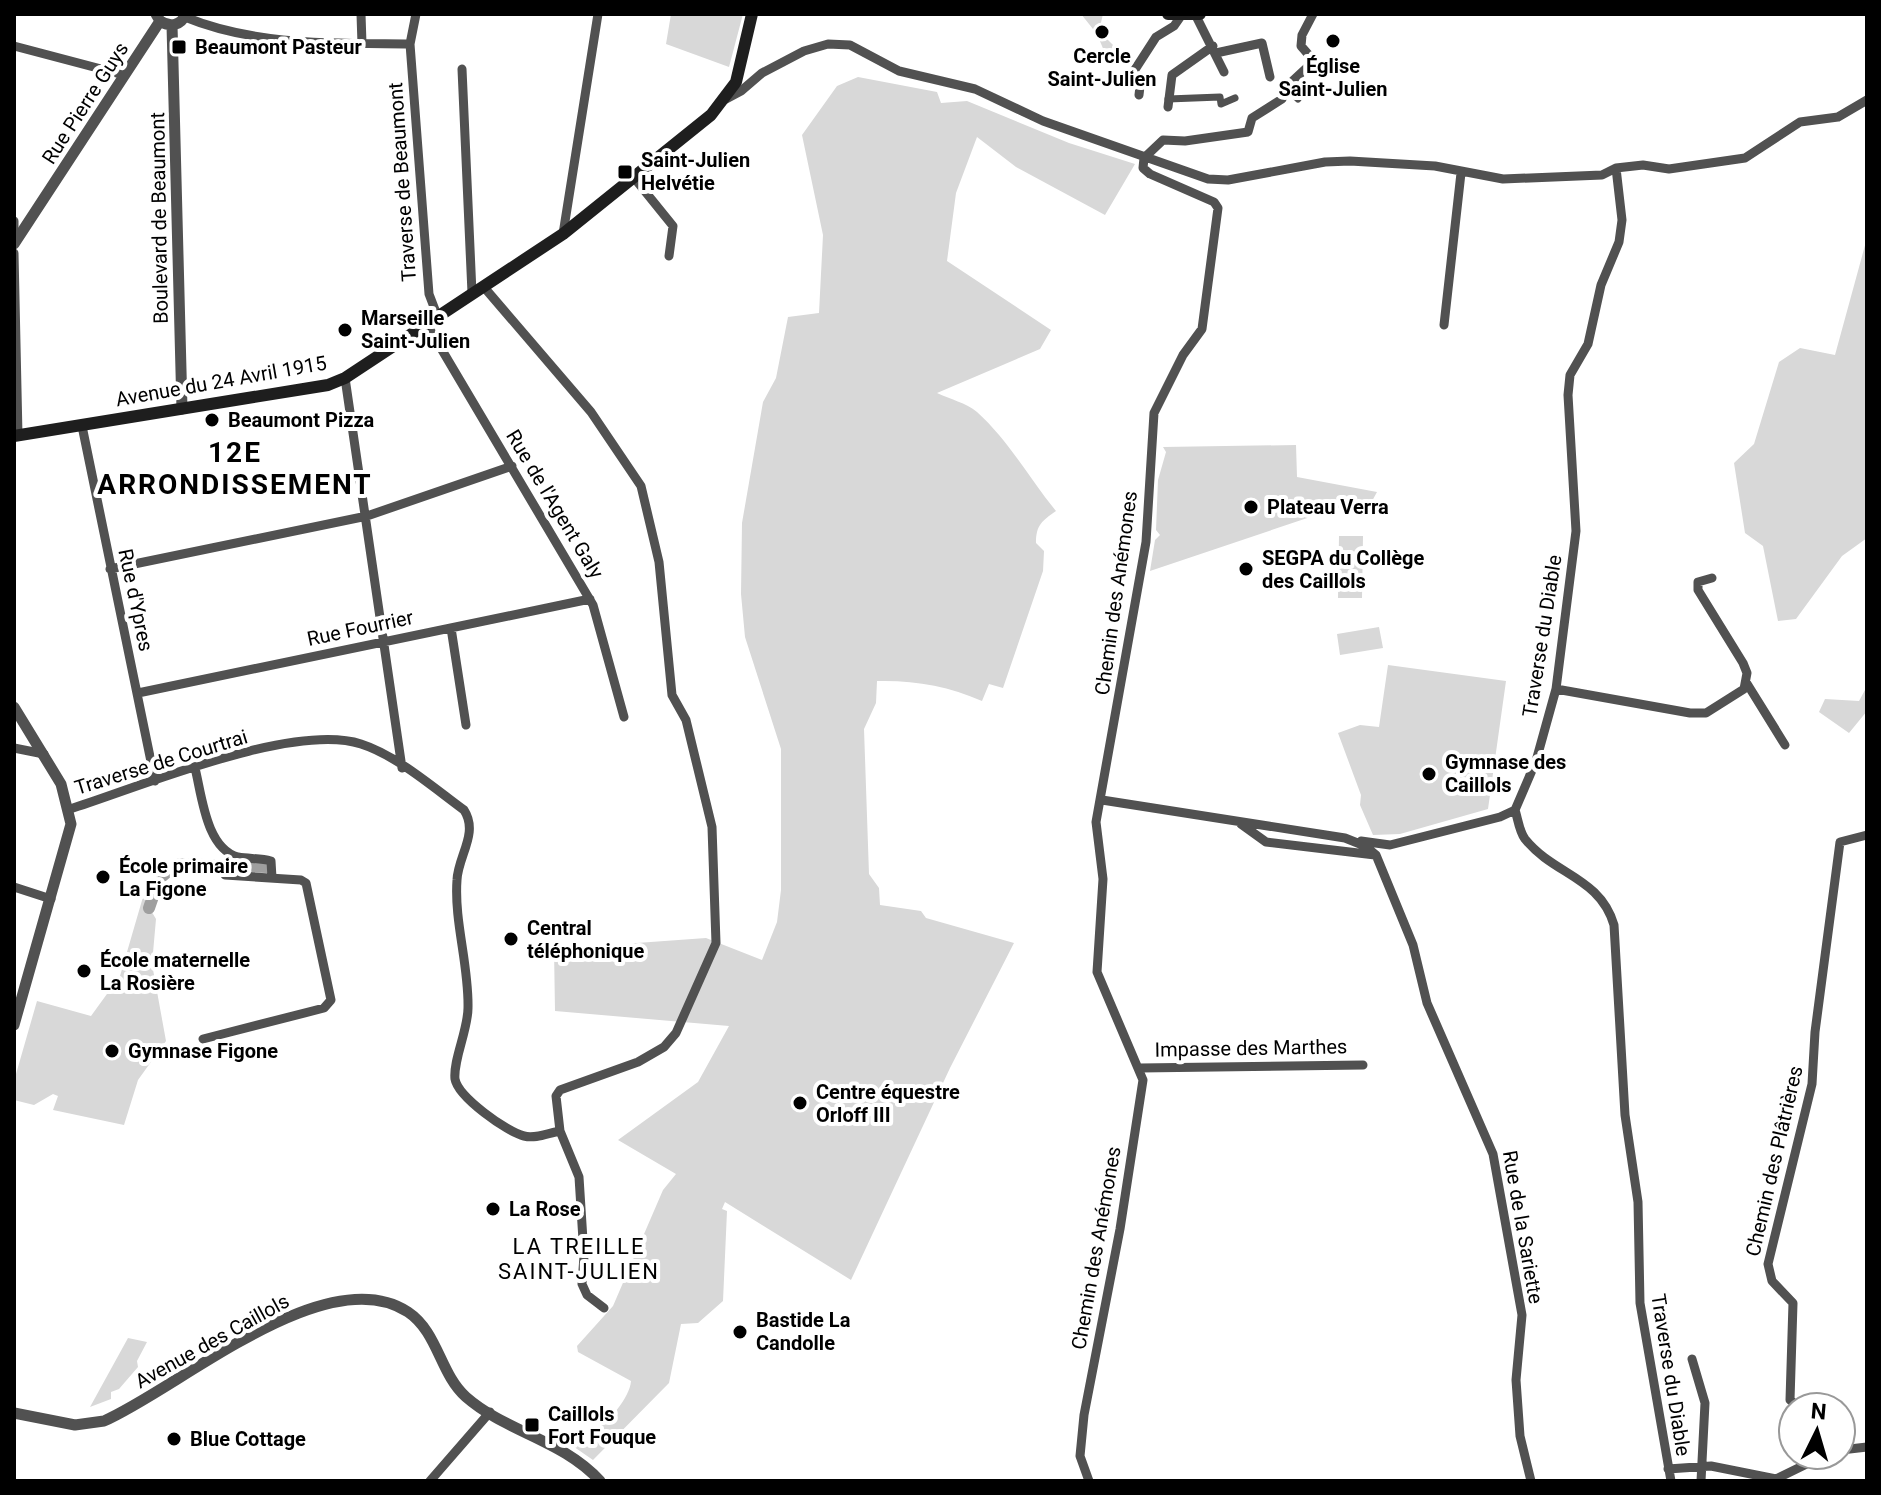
<svg xmlns="http://www.w3.org/2000/svg" width="1881" height="1495" font-family="Roboto,sans-serif">
<style>
.green{fill:#d8d8d8}
.lines{fill:none;stroke-linecap:round;stroke-linejoin:round}
.canal{stroke:#9f9f9f;stroke-width:12}
.pedestrian{stroke:#515151;stroke-width:7}
.minor{stroke:#515151;stroke-width:9}
.tertiary{stroke:#515151;stroke-width:11}
.secondary{stroke:#1e1e1e;stroke-width:12}
.poi-dot{fill:#000;stroke:#fff;stroke-width:3}
.labels{text-anchor:middle;dominant-baseline:central;stroke-width:8;stroke-linejoin:round;paint-order:stroke}
.poi-label{font-size:20px;font-weight:bold;fill:#000;stroke:#fff;text-anchor:start}
.street-label{font-size:20px;fill:#000;stroke:#fff}
.neighbourhood-label{font-size:22px;letter-spacing:2px;fill:#000;stroke:#fff}
.district-label{font-size:28px;font-weight:bold;letter-spacing:2px;fill:#000;stroke:#fff}
</style>
<rect width="100%" height="100%" fill="#fff"/>
<path class="green" d="M671 14H743L729 67 666 44Z
M1081 14H1103L1099 31 1118 50 1107 58 1097 34Z
M858 77 937 92 941 103 967 101 1069 143 1135 164 1105 215 1016 167 977 137 956 193 947 261 1051 330 1040 349 937 393C950 399 966 403 977 412 1009 441 1029 478 1056 511 1042 521 1036 525 1036 543L1044 551 1043 571 1003 688 989 684 982 701C948 686 914 680 877 681L876 703 864 729 869 874 879 888 880 905 921 911 926 918 1014 943 950 1068 851 1280 725 1202 722 1209 727 1211 723 1301 698 1323 681 1324 669 1383 593 1460 567 1442C575 1438 584 1437 592 1432 607 1424 630 1398 631 1381L578 1352 577 1346 613 1306 663 1190 676 1174 618 1140 698 1082 729 1026 555 1011 554 949 706 938 762 960 777 922 781 890V749L745 637 741 594 742 523 763 402 776 378 788 317 819 313 823 235 802 135 837 86Z
M1867 238V538L1842 556 1796 619 1778 621 1763 546 1745 533 1734 463 1754 444 1779 362 1800 348 1835 355Z
M1296 445 1297 477 1377 492 1365 514 1356 513 1352 503 1150 571 1155 540 1160 535 1156 530 1158 480 1166 452 1163 447Z
M1339 536H1363L1362 598H1338Z
M1379 627 1383 648 1340 655 1337 634Z
M1867 634V711L1849 733 1819 712 1825 699 1859 701 1865 690Z
M1388 665 1506 681 1488 809 1400 834 1373 835 1360 805 1361 795 1338 733 1360 725 1379 727Z
M143 897 156 919 152 964 166 1041 138 1080 124 1125 53 1110 58 1096 53 1094 34 1105 14 1100V1081L37 1001 91 1016 120 976Z
M128 1338 147 1342 137 1361 138 1367 119 1389 111 1392V1399L90 1407Z"/>
<g class="lines">
<path class="canal" d="M149 908 159 879 177 864 267 867"/>
<path class="pedestrian" d="M1286 87 1298 99
M1168 99 1220 97 1221 104 1235 98"/>
<path class="minor" d="M361 14 362 44
M416 14 410 44 429 294 437 315
M1195 14 1224 72
M185 17C255 46 335 43 410 44
M14 46 124 75
M1216 53 1262 43 1270 77
M462 69 472 293
M1139 95 1141 78 1134 71 1156 37 1174 26 1181 16
M726 99 741 91 762 73 804 51 828 44 850 45 899 71 975 89 1043 121 1208 179 1228 180 1325 162 1350 161 1435 166 1503 179 1602 175 1616 168
M1168 107 1172 75 1213 46
M1144 158 1163 140 1185 141 1248 132 1252 118 1282 99 1286 87 1314 61 1301 46 1302 35 1313 14
M635 179 673 226 669 256
M14 221V235
M563 234 598 14
M14 253 18 435
M483 286 591 412 641 486 659 562 672 695 686 720 712 827 716 943 676 1033 664 1047 638 1062 560 1090 556 1096 560 1131 579 1177 584 1256 582 1284 587 1295 604 1308
M426 323 593 605 624 717
M1444 325 1461 173
M345 378 402 768
M82 426 155 781
M110 569 367 516 512 466
M451 628 466 725
M1746 682 1785 745
M1556 689 1690 713H1706L1744 689 1747 673 1743 663 1698 590V582L1712 578
M138 693 590 599
M14 748 44 754
M195 768C202 796 206 848 238 857 249 859 260 858 271 861L272 878
M1102 800 1345 838 1365 846 1376 855 1413 945 1427 1003 1493 1154 1522 1315 1516 1380 1520 1436 1531 1481
M70 809C140 787 293 722 361 744 396 755 434 788 464 810 479 833 458 856 457 880 454 922 469 965 468 1008 468 1030 453 1060 455 1079 458 1097 507 1132 524 1136 536 1139 548 1133 560 1131
M1241 824 1266 842 1375 855
M1361 841 1390 845 1500 817 1515 810
M14 887 51 899
M203 1039 324 1008 331 1000 306 883 301 880 225 875
M1140 1068 1363 1065
M1692 1359 1705 1403 1701 1481
M1799 1407 1790 1400 1793 1303 1772 1281 1768 1264 1812 1084 1815 1032 1840 842 1867 835
M1841 1450 1867 1447
M1668 1469 1711 1466 1776 1479 1825 1455
M430 1481 490 1412
M1089 1481 1080 1456 1084 1415 1120 1229 1143 1080 1097 972 1103 879 1096 822 1146 542 1154 413 1183 355 1202 329 1218 208 1214 202 1150 174 1143 168 1144 158
M1671 1481 1640 1303 1638 1202 1625 1115 1614 925C1600 877 1554 875 1525 839 1519 831 1518 819 1515 810L1536 761 1556 689 1576 531 1568 395 1570 375 1588 344 1601 285 1619 242 1622 220 1616 168 1643 165 1669 169 1745 158 1800 122 1838 117 1867 100"/>
<path class="tertiary" d="M156 14 160 21C171 28 181 25 186 14
M172 25 182 409
M14 244 160 21
M14 707 61 784 71 824 14 1025
M14 1413 75 1425 104 1421C178 1389 326 1258 408 1312 438 1332 440 1374 466 1397 506 1432 563 1440 600 1481"/>
<path class="secondary" d="M1168 14H1200
M14 436 328 385 345 378 563 234 711 115 736 82 752 14"/>
</g>
<g class="poi-dot">
<circle cx="1102" cy="32" r="8"/>
<circle cx="1333" cy="41" r="8"/>
<rect x="171" y="39" width="16" height="16" rx="4"/>
<rect x="617" y="164" width="16" height="16" rx="4"/>
<circle cx="345" cy="330" r="8"/>
<circle cx="212" cy="420" r="8"/>
<circle cx="1251" cy="507" r="8"/>
<circle cx="1246" cy="569" r="8"/>
<circle cx="1429" cy="774" r="8"/>
<circle cx="103" cy="877" r="8"/>
<circle cx="511" cy="939" r="8"/>
<circle cx="84" cy="971" r="8"/>
<circle cx="112" cy="1051" r="8"/>
<circle cx="800" cy="1103" r="8"/>
<circle cx="493" cy="1209" r="8"/>
<circle cx="740" cy="1332" r="8"/>
<rect x="524" y="1417" width="16" height="16" rx="4"/>
<circle cx="174" cy="1439" r="8"/>
</g>
<g class="labels">
<g class="poi-label">
<text x="195" y="47">Beaumont Pasteur</text>
<text x="1102" y="56" text-anchor="middle">Cercle<tspan x="1102" dy="23">Saint-Julien</tspan></text>
<text x="1333" y="66" text-anchor="middle">Église<tspan x="1333" dy="23">Saint-Julien</tspan></text>
<text x="641" y="160">Saint-Julien<tspan x="641" dy="23">Helvétie</tspan></text>
<text x="361" y="318">Marseille<tspan x="361" dy="23">Saint-Julien</tspan></text>
<text x="228" y="420">Beaumont Pizza</text>
<text x="1267" y="507">Plateau Verra</text>
<text x="1262" y="558">SEGPA du Collège<tspan x="1262" dy="23">des Caillols</tspan></text>
<text x="1445" y="762">Gymnase des<tspan x="1445" dy="23">Caillols</tspan></text>
<text x="119" y="866">École primaire<tspan x="119" dy="23">La Figone</tspan></text>
<text x="527" y="928">Central<tspan x="527" dy="23">téléphonique</tspan></text>
<text x="100" y="960">École maternelle<tspan x="100" dy="23">La Rosière</tspan></text>
<text x="128" y="1051">Gymnase Figone</text>
<text x="816" y="1092">Centre équestre<tspan x="816" dy="23">Orloff III</tspan></text>
<text x="509" y="1209">La Rose</text>
<text x="756" y="1320">Bastide La<tspan x="756" dy="23">Candolle</tspan></text>
<text x="548" y="1414">Caillols<tspan x="548" dy="23">Fort Fouque</tspan></text>
<text x="190" y="1439">Blue Cottage</text>
</g>
<g class="street-label">
<text transform="translate(85 103) rotate(-57)">Rue Pierre Guys</text>
<text transform="translate(402 182) rotate(-94)">Traverse de Beaumont</text>
<text transform="translate(159 218) rotate(-91)">Boulevard de Beaumont</text>
<text transform="translate(221 381) rotate(-10)">Avenue du 24 Avril 1915</text>
<text transform="translate(555 504) rotate(59)">Rue de l'Agent Galy</text>
<text transform="translate(1116 593) rotate(-82)">Chemin des Anémones</text>
<text transform="translate(136 600) rotate(78)">Rue d'Ypres</text>
<text transform="translate(360 628) rotate(-12)">Rue Fourrier</text>
<text transform="translate(1542 636) rotate(-81)">Traverse du Diable</text>
<text transform="translate(161 762) rotate(-17)">Traverse de Courtrai</text>
<text transform="translate(1251 1048) rotate(-1)">Impasse des Marthes</text>
<text transform="translate(1774 1161) rotate(-77)">Chemin des Plâtrières</text>
<text transform="translate(1523 1227) rotate(80)">Rue de la Sariette</text>
<text transform="translate(1096 1248) rotate(-80)">Chemin des Anémones</text>
<text transform="translate(212 1341) rotate(-29)">Avenue des Caillols</text>
<text transform="translate(1671 1375) rotate(81)">Traverse du Diable</text>
</g>
<g class="neighbourhood-label">
<text x="579" y="1246">LA TREILLE<tspan x="579" dy="25">SAINT-JULIEN</tspan></text>
</g>
<g class="district-label">
<text x="235" y="452">12E<tspan x="235" dy="32">ARRONDISSEMENT</tspan></text>
</g>
</g>
<rect width="1881" height="1495" fill="none" stroke="#000000" stroke-width="32"/>
<g transform="translate(1817 1431) rotate(5)"><circle r="38" fill="#ffffff" stroke="#999999" stroke-width="2"/>
<path d="M0-6L14 30L0 20L-14 30Z" fill="#000000"/>
<text y="-12" font-size="22" font-weight="bold" text-anchor="middle" fill="#000000">N</text>
</g>
</svg>
